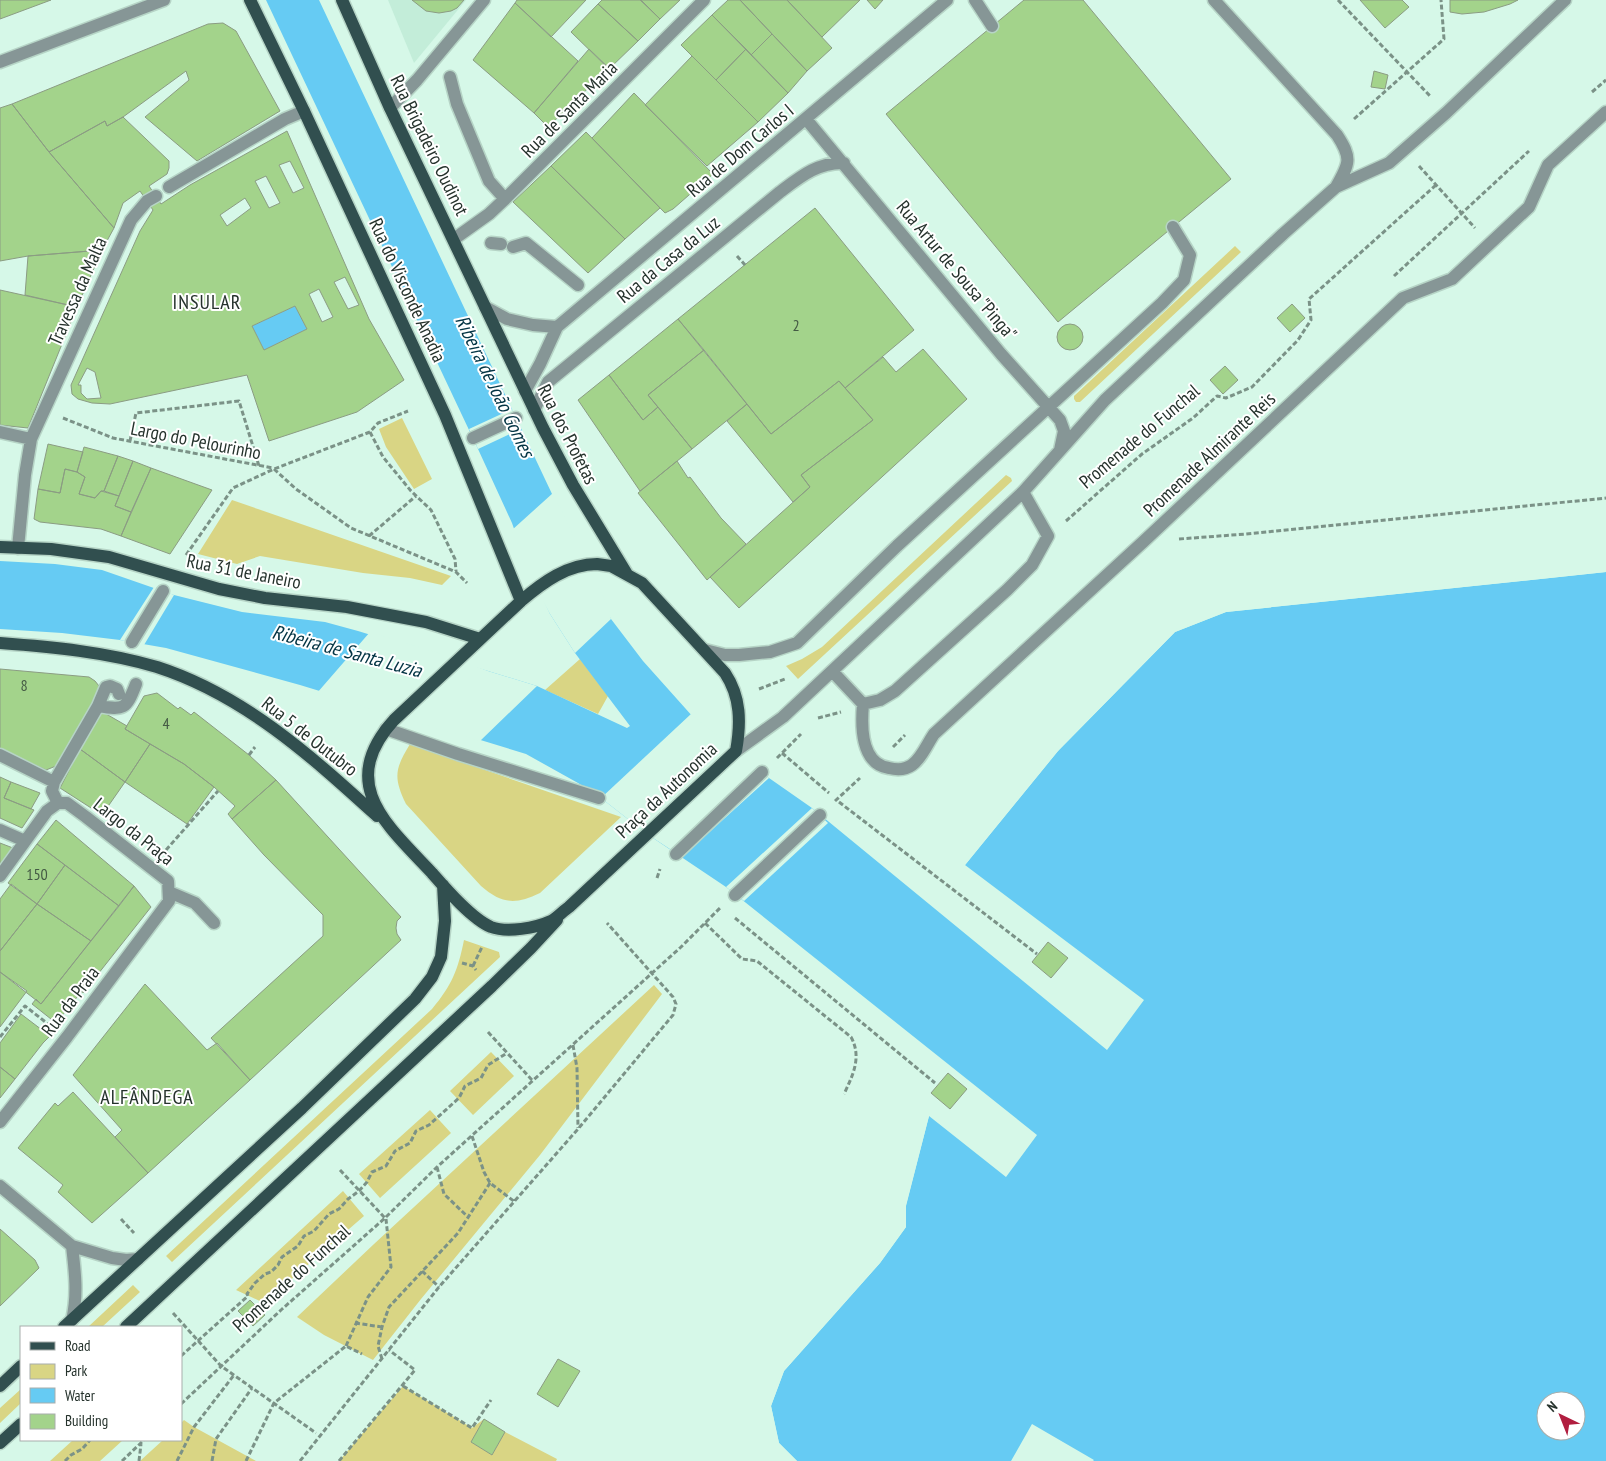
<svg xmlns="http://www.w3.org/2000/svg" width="1606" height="1461" font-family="'PT Sans Narrow',sans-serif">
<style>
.built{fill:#c3edd9}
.green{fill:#d9d584}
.water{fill:#66cbf3;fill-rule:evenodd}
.pier{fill:#d6f8e8}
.building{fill:#a3d38b;stroke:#8b9c83;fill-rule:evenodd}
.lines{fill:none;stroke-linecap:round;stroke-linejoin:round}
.minor-casing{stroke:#b6d4c6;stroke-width:15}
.major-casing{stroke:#b6d4c6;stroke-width:15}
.path{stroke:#7b9287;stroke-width:3;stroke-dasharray:5 2.5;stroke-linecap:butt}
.minor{stroke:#869696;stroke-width:12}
.major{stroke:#314f4f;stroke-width:12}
.labels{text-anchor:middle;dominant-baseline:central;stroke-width:4;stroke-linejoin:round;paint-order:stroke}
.number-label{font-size:16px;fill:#445a44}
.street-label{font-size:19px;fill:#25322c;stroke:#fff}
.neighbourhood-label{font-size:20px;letter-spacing:1px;fill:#25322c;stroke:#fff}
.water-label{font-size:20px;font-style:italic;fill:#033444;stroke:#fff}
</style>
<rect width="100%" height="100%" fill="#d6f8e8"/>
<path class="built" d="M388 0H466L414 63Z"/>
<path class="green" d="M1235 246 1241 252 1080 402H1076L1074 399V396Z
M402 418 432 479 414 489 386 447 379 429Z
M1006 475 1011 478 1012 481 798 679 786 666 802 659 822 647Z
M232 500 451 576 442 585 410 578 363 573 260 556 237 564 198 554Z
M580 659 608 696 598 714 545 690Z
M410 744 621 817 540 893C515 905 502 904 481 886L406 804C393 777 395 769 410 744Z
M464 940 499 952 500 957 172 1262 166 1256 432 1009C452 985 458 970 464 940Z
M654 985 662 994 540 1155 421 1299 373 1360 324 1335 297 1317 374 1244Z
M491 1052 514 1076 473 1115 450 1091Z
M430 1110 451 1133 380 1198 359 1174Z
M343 1191 364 1216 264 1303 236 1290Z
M133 1285 140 1292 102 1327H88Z
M403 1386 472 1428 484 1419 471 1442 492 1455 505 1432 557 1459 556 1461H339Z
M21 1389V1403L0 1423V1408Z
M184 1420 194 1427 256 1461H140L163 1440H181V1423Z
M73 1440H123L100 1461H50Z"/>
<path class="water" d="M266 0H319L611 619 643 661 702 727 769 778 812 808 1107 1050 1144 1000 965 865 1058 751 1175 632 1226 612 1606 572V1461H1093L1094 1460 1032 1424 1011 1461H797L779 1443 771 1406 784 1371 880 1263 906 1227V1206L929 1116 1006 1177 1037 1135 726 887 647 834 601 798 578 783 526 754 300 685 166 648 120 640 62 633 0 629V561L55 564 102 570 174 595 242 612 325 622 358 631 537 686 627 728 630 726 575 653 550 614 526 563 512 523 478 449ZM1546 1401H1576V1431H1546Z
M295 306 307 329 264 350 252 326Z"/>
<path class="pier" d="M512 409 521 429 478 449 469 429Z
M553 493 608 607 611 619 575 653 550 614 528 573 512 530Z
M1606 569V572L1226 612 1175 632 1058 751 965 865 963 863 1057 749 1174 630 1226 609Z
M154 587 174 595 144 645 120 640Z
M370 632 451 657 488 671 537 686 480 741 317 693Z
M691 714 769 778 682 857 647 834 601 798Z
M812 808 828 823 744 901 726 887Z
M927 1115 929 1116 906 1205V1227L880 1263 784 1371 771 1406 779 1443 797 1461H793L777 1444 769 1406 782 1370 879 1261 904 1226V1205Z"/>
<path class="building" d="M0 0H51L0 19Z
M412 0H464L457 8 451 11 439 13 426 11Z
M517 0H586L551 37 515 3Z
M602 0H640L660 19 638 41 598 4Z
M641 0H680L660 19Z
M728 0H740L772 34 751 55 712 15Z
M740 0H787L832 48 807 71Z
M787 0H860L822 37Z
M867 0H883L875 9Z
M1024 0H1083L1231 179 1058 322 886 114Z
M1360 0H1402L1409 7 1385 28Z
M1450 0H1518L1510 4 1484 12 1462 14 1450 12Z
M515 3 578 61 534 113 473 60Z
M598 4 638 41 609 69 571 32Z
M712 15 746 49 716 80 681 45Z
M223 23 236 31 280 111 197 161 145 117 189 80 186 71 123 117 107 126 105 121 49 152 12 104 208 24Z
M772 34 807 71 788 93 751 55Z
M589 49 609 68 548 127 534 113Z
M746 49 788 93 758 122 716 80Z
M692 56 758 122 707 166 645 105Z
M1374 71 1388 75 1385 89 1371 87Z
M634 93 713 174 673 209 665 213 592 138Z
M12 104 49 152 114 228 102 250 28 256 0 261V108Z
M123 117 169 161V168L167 174 149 186 161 204 190 185 287 131 369 319 404 380 357 412 269 441 247 375 110 404 92 403 78 399 72 394 71 385 140 231 153 210 140 191 123 203 114 228 49 152 105 121 107 126ZM290 161 304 188 293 193 279 165ZM266 176 280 203 269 208 255 181ZM245 198 251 208 227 226 220 215ZM345 277 359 305 348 309 334 282ZM319 289 333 317 322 322 309 294ZM295 306 307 329 264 350 252 326ZM87 368 95 372 101 398 87 399 81 393V385H78Z
M586 132 660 208 625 239 551 166Z
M551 166 625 239 588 273 513 202Z
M815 208 914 330 845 388 839 381 771 434 678 319Z
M102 250 77 307 25 295 28 256Z
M0 290 77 307 28 428 0 425Z
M1292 304 1305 318 1290 332 1277 318Z
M678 319 704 350 648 395 658 407 643 420 609 375Z
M1057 337a13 13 0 1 1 26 0a13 13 0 1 1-26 0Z
M923 349 967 399 739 608 710 577 810 487 801 475 873 420 845 388 883 357 896 372Z
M704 350 747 404 692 449 648 395Z
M1225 366 1238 380 1223 394 1210 380Z
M609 375 643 420 658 407 692 449 640 491 578 400Z
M839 381 873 420 801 475 810 487 793 502 727 421 747 404 771 434Z
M48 444 83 452 77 472 65 469 60 493 38 489Z
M84 447 118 456 104 491H101L95 498 79 494 85 477 77 472Z
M118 456 133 461 119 496 104 491Z
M133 461 151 468 131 512 115 506Z
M677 461 688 478 690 477 721 518 746 544 707 580 638 493Z
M151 468 212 490 170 554 121 536Z
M65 469 77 472 85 477 79 494 95 498 101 491 119 496 115 506 131 512 121 536 101 529 40 522 34 519 38 489 60 493Z
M0 669 89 677 95 681 99 686V692L56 766 46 770 0 749Z
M157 693 178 709 180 707 191 715 194 712 249 755 276 780 232 819 228 814 235 806 214 787 184 764 125 729 144 696Z
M101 711 127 726 125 729 150 744 125 782 80 749Z
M150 744 184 764 214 787 187 824 125 782Z
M80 749 125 782 102 815 60 788Z
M0 777 11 782 4 798 34 810 22 828 0 818Z
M276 780 401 917 397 921 396 928 397 934 401 940 250 1080 211 1038 323 936V915L264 855 232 819Z
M11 782 40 793 31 809 4 798Z
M56 820 134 886 119 906 37 844Z
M0 843 13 848 0 865Z
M37 844 65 865 37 904 8 883Z
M65 865 119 906 91 941 37 904Z
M11 884 37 904 0 951V899Z
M134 886 151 907 83 993 82 991 56 1023 32 1004 36 999 41 1004Z
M37 904 91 941 41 1004 0 972V951Z
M1048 942 1068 958 1051 978 1032 962Z
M0 972 27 991 0 1027Z
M145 984 207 1050 217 1043 250 1080 148 1173 115 1137 122 1130 73 1075Z
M21 1014 50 1036 43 1043 15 1079 0 1067V1043Z
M0 1067 15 1079 0 1098Z
M948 1073 967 1089 950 1109 931 1093Z
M73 1092 148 1173 92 1223 58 1192 63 1185 18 1148 55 1103 58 1106Z
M0 1229 35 1260 39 1268 0 1306Z
M250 1300 265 1315 253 1326 238 1311Z
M558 1359 580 1371 558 1407 537 1394Z
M484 1419 505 1432 492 1455 471 1442Z"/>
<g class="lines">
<g class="minor-casing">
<path id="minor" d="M975 0 992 26
M1214 0 1337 135C1352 158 1350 163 1336 187
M0 62 164 0
M450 77 457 104 489 181 505 199
M390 108 417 80 484 0
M806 119 1001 354 1060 420 1064 431 1060 450
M169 187 285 119 304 111
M454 239 489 214 505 199 704 0
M491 243 501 244
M513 247 526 243 578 285
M485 307 507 319 533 325 557 327
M525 391 540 364 557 327 947 0
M534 410 548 382 780 192C800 177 818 162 844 163
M0 432 31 439
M473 438 516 418
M18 548 25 475 31 439 131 220 147 201 156 196
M132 642 163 591
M705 650 725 655H739L770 652 797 643 897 546 1162 303 1184 280 1190 255 1173 227
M832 671 863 704 880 700 895 691 1007 590 1032 565 1048 536 1023 492
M863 704C861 726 861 764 889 768 897 770 905 770 912 765 922 758 927 744 934 734L1143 542 1403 298 1452 279 1529 207 1548 165 1606 112
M98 706 106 687 110 686 117 689 119 694
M386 729 458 754 599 798
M736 751 783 717 1023 492 1105 400 1283 234 1336 187 1389 163 1446 113 1565 0
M0 755 54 782
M58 803 52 791 54 782 98 706C124 710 126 710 136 684
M0 830 25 841
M676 854 762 772
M0 876 47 811 58 803
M169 892 195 903 214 923
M735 895 820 815
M0 1122 67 1037 169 901 168 881 86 817 67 803H58
M0 1186 72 1246 112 1258 126 1260 138 1259
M72 1320C78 1295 75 1271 72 1246"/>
</g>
<g class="major-casing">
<path id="major" d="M250 0 304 111 445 415 521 601
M342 0 390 108 543 428 573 485 627 574
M0 547 51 549 109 557 219 589 265 598 347 607 426 622 480 639
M597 564 611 566 642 583 725 673C741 697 741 723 736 751L569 907C563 911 557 918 551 921 536 928 507 933 491 927 472 919 446 889 432 873 387 825 336 784 394 720L521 601C543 582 568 564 597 564Z
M0 643C53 647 106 652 157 667 244 695 311 756 377 816
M64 1327 302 1108 415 999 432 977 441 957 445 921 443 885
M126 1327 492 986 531 948 557 920
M0 1386 21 1366
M0 1443 21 1424"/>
</g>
<path class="path" d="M1338 0 1431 97
M1592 92 1606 80
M1354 119 1444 39 1441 0
M1419 166 1475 228
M737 256 745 265
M1394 276 1529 151
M63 418 113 438 273 468
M370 432 383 457 411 491 431 510 455 559 456 571
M130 441 136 413 239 401 259 466
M274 469 296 489 351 528 456 572 467 583
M1066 521 1142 454 1193 418 1217 396 1226 398 1252 387 1298 340 1311 320 1309 299 1436 185
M369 536 416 496
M1179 539 1246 534 1606 498
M186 555 233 488 274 469 370 432 378 423 408 411
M759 689 785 679
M818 718 841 712
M893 747 905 735
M782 753 829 793
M249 755 255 747
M777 758 801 734
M835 801 860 778
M839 802 1037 954
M166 850 218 791
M657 878 660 869
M735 918 935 1083
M705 923 742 959 757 961 851 1037C862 1057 853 1075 844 1094
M462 963 473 966 476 970
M473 966 482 947
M488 1032 532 1080
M0 1037 25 1006 48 1024
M573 1045 577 1068 578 1128
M472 1136 484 1172 490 1183 515 1202
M437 1167 444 1194 468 1217
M340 1170 385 1218
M121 1219 134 1233
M422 1271 439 1287
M173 1313 221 1366 316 1433
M355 1323 382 1327
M346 1346 368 1297 391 1267 386 1219
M181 1356 248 1296 247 1294 255 1283 265 1274 271 1272 278 1265 282 1257 298 1246 304 1236 314 1231 329 1214 339 1209 348 1199 359 1191 367 1182 372 1172 386 1166 395 1151 410 1143 416 1131 429 1125 459 1098 465 1086 481 1078 488 1065 507 1053
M382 1359 378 1346 382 1327 389 1307 458 1233 490 1183
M403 1386 472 1428 491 1400
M181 1404 281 1310 385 1218 437 1167 681 947 720 908
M65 1461 71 1455 82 1449 90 1440
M122 1461 144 1440
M139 1461 141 1444
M177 1461 194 1427 234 1375
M212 1461 216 1439 252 1388
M246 1461 274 1403 346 1346 362 1354
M300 1461 439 1287 578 1129 673 1015 676 1004 673 997 607 923
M339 1461 415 1370 389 1350"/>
<use href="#minor" class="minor"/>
<use href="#major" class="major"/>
</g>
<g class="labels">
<g class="number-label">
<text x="796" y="325">2</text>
<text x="24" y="685">8</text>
<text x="166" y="723">4</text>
<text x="37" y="874">150</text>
</g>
<g class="street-label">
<text transform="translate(569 109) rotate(-45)">Rua de Santa Maria</text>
<text transform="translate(430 145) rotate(64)">Rua Brigadeiro Oudinot</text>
<text transform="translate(740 150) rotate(-40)">Rua de Dom Carlos I</text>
<text transform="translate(668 259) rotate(-39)">Rua da Casa da Luz</text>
<text transform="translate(957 270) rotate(50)">Rua Artur de Sousa "Pinga"</text>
<text transform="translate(408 290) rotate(65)">Rua do Visconde Anadia</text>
<text transform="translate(77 291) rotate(-66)">Travessa da Malta</text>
<text transform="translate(568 434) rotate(63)">Rua dos Profetas</text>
<text transform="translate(1139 436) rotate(-40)">Promenade do Funchal</text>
<text transform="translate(196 440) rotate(11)">Largo do Pelourinho</text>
<text transform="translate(1209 454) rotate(-43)">Promenade Almirante Reis</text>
<text transform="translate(244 571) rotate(11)">Rua 31 de Janeiro</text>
<text transform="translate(310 736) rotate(38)">Rua 5 de Outubro</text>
<text transform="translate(666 790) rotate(-43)">Praça da Autonomia</text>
<text transform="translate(134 831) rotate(38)">Largo da Praça</text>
<text transform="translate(70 1001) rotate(-53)">Rua da Praia</text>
<text transform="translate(291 1278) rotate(-42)">Promenade do Funchal</text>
</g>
<g class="neighbourhood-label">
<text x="207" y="302">INSULAR</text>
<text x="147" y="1097">ALFÂNDEGA</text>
</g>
<g class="water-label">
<text transform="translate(495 386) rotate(64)">Ribeira de João Gomes</text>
<text transform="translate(347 651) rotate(15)">Ribeira de Santa Luzia</text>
</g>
</g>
<rect x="20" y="1326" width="162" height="115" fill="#ffffff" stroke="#a8adab"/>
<rect x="30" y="1342" width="25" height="8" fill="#314f4f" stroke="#a8adab"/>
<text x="65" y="1351" font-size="15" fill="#25322c">Road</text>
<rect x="30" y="1364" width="25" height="15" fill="#d9d584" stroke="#a8adab"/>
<text x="65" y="1376" font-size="15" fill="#25322c">Park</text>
<rect x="30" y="1388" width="25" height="15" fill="#66cbf3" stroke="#a8adab"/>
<text x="65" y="1401" font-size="15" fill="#25322c">Water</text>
<rect x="30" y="1414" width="25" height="15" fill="#a3d38b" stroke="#a8adab"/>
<text x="65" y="1426" font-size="15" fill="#25322c">Building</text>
<g transform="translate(1561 1416) rotate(317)"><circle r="24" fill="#ffffff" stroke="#a8adab"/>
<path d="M0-4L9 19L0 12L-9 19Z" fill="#b11e40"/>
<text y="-8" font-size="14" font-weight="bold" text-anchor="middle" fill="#25322c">N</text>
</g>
</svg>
